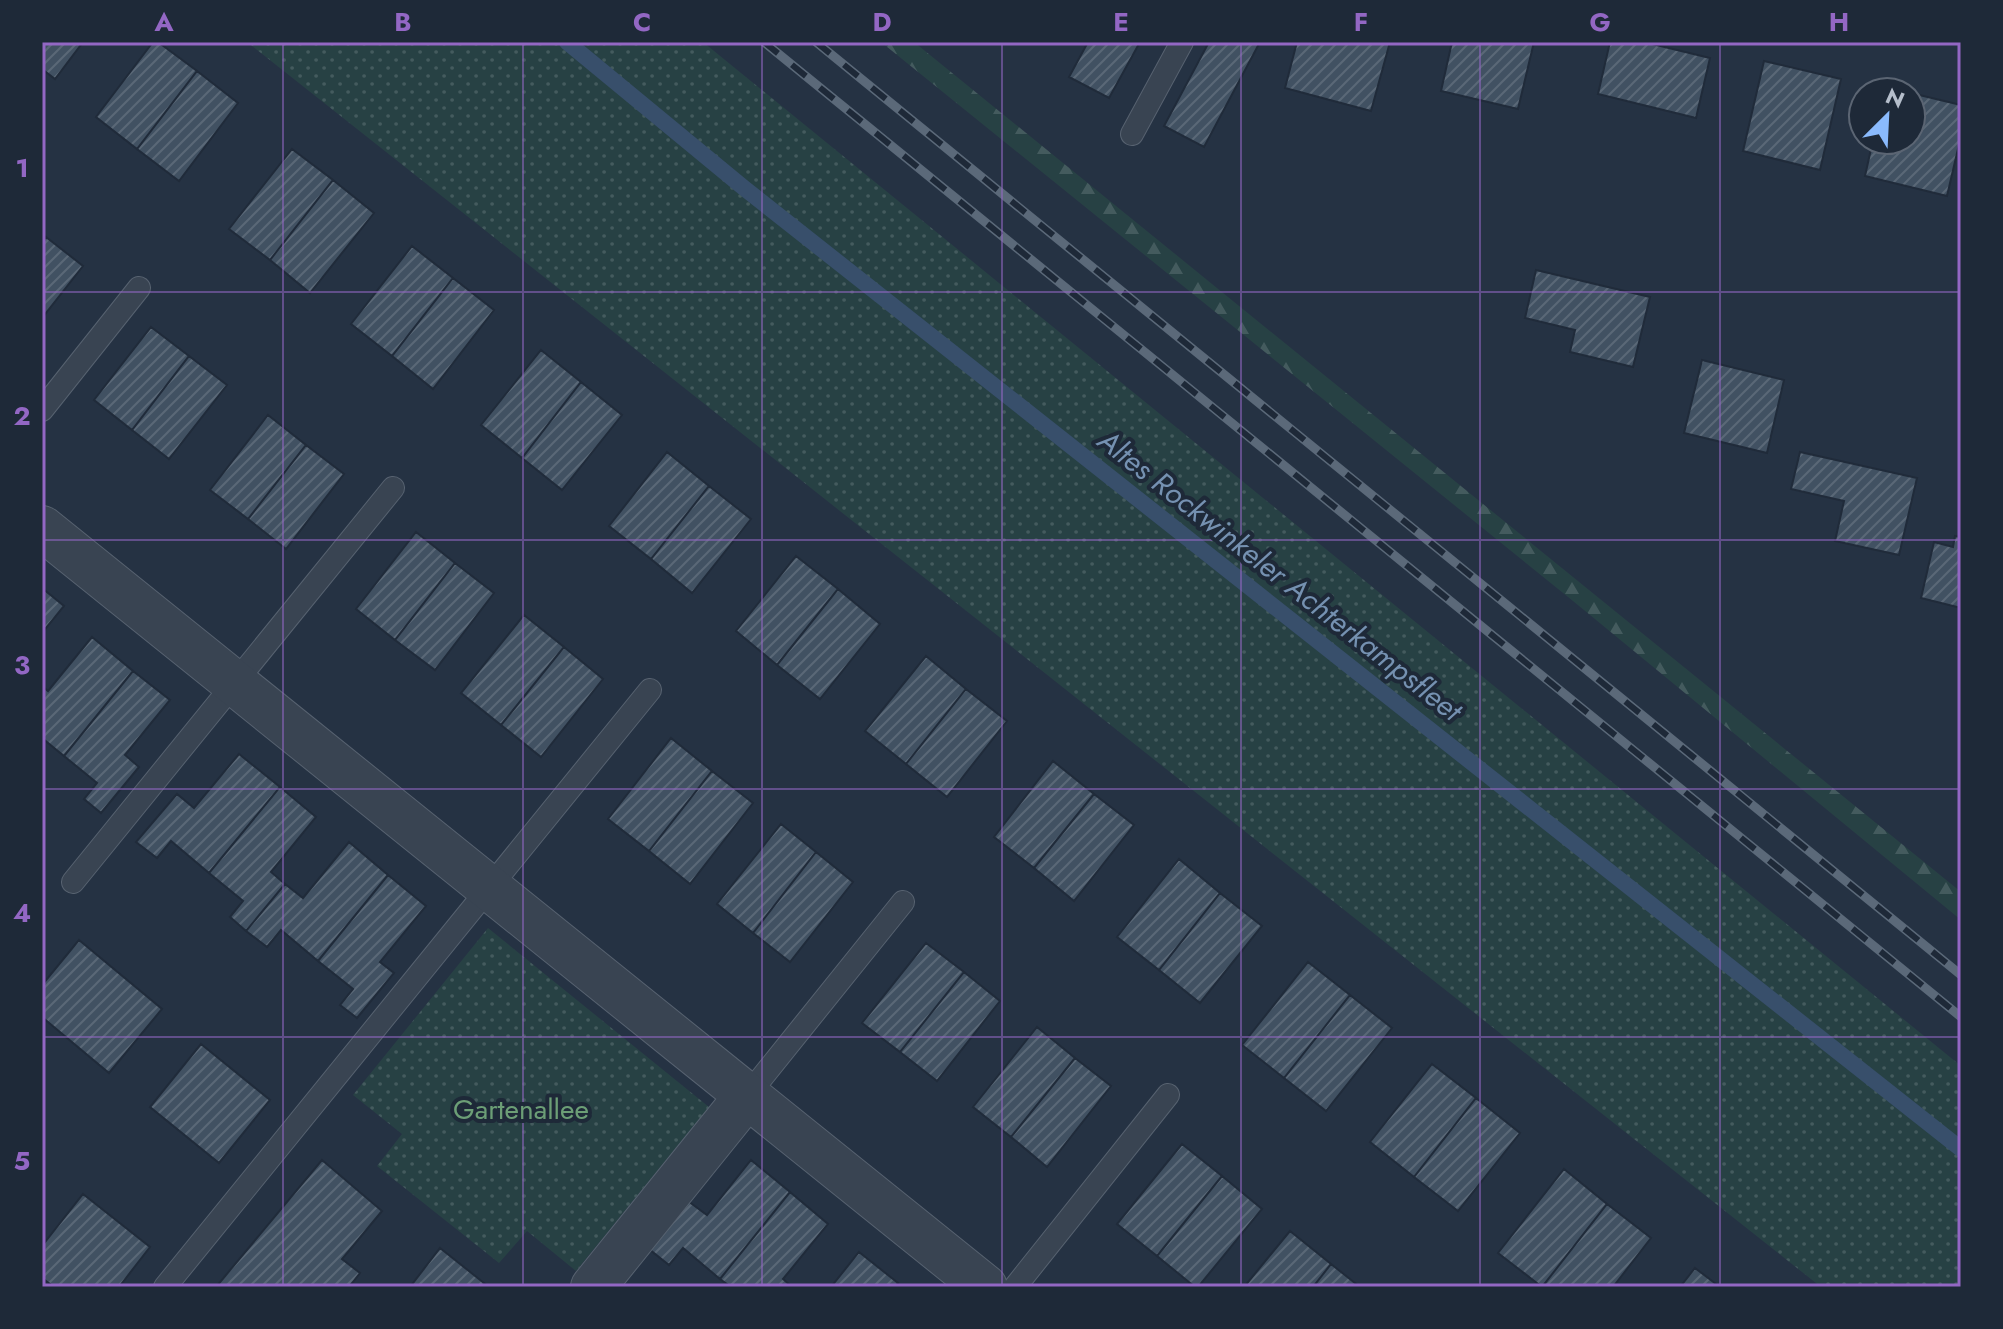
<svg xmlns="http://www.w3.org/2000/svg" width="2003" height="1329" font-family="Jost,sans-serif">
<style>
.grass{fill:url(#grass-dots)}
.forest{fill:url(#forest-firs)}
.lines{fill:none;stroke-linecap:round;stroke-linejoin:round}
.stream{stroke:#384f6b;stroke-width:16}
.building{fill:url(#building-hatch);stroke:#202b3a;stroke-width:2}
.lane-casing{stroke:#576270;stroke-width:24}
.street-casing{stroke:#576270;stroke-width:46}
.lane{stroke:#394452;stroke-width:22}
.street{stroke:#394452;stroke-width:44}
.rail-casing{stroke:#5b6979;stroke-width:9}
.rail{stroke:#1e2938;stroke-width:6;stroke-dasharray:18;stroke-linecap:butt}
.grid{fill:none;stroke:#9367c4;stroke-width:2;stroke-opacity:0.55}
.labels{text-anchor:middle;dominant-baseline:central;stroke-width:8;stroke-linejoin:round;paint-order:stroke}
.park-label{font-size:28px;fill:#6c9e76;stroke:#1e2938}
.water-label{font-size:30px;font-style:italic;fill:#7591b1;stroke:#1e2938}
.neatline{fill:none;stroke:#9367c4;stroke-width:3}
.grid-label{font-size:26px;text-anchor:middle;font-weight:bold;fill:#9367c4}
</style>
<defs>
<pattern id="grass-dots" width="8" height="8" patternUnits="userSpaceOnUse" patternTransform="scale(2)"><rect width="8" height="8" fill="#274144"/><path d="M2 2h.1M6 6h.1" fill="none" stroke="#445b5e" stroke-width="1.8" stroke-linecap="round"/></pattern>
<pattern id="forest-firs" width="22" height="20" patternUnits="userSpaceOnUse" patternTransform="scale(2)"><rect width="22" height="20" fill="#274144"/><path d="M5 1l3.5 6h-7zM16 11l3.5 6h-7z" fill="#445b5e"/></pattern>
<pattern id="building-hatch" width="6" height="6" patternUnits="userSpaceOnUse" patternTransform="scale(2)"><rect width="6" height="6" fill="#415162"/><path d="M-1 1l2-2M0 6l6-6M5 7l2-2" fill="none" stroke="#5a6877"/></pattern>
</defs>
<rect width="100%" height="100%" fill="#253243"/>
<path class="grass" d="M247 42H703L1961 1066V1287H1821Z
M488 928 709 1107 576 1271 527 1231 499 1263 377 1166 402 1134 353 1095Z"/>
<path class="forest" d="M881 42H914L1961 892V920L1573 601Z"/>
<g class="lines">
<path class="stream" d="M567 42 744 188 1961 1149"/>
</g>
<path class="building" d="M42 42H83L55 79 42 69Z
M153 42H158L197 71 137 149 96 117Z
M1088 42H1140L1109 98 1069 77Z
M1209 42H1260L1204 147 1164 126Z
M1297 42H1390L1371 111 1285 88Z
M1452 42H1534L1518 109 1441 91Z
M1610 42H1644L1710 58 1696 118 1598 94Z
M1764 61 1841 79 1820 170 1743 151Z
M197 71 238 103 179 181 137 149Z
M1911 93 1961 105V136L1947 196 1865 176 1873 140H1911Z
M292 149 333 180 270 260 229 229Z
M333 180 374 213 310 293 270 260Z
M46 237 83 266 42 318V242Z
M412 246 453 278 392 356 351 324Z
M1536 270 1650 297 1633 367 1570 352 1575 330 1525 318Z
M453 278 494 310 433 389 392 356Z
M151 327 189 356 132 430 94 400Z
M541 350 581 382 522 458 481 425Z
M189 356 227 385 169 459 132 430Z
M1702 360 1784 380 1767 453 1684 433Z
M581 382 622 415 562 490 522 458Z
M268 415 306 445 248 519 210 490Z
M306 445 344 474 286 549 248 519Z
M667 452 709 486 651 559 609 526Z
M1800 452 1917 478 1899 555 1835 541 1844 501 1791 489Z
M709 486 751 519 692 593 651 559Z
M416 532 455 563 395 640 356 609Z
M1955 536 1961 537V608L1921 598 1934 542 1953 547Z
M796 556 838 589 777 665 736 631Z
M455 563 494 593 435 670 395 640Z
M42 588 64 606 42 633Z
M838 589 880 624 820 699 777 665Z
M524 615 564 647 501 725 461 693Z
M92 637 133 671 64 756 42 738V686L48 691Z
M564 647 603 679 541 757 501 725Z
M926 656 966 689 906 764 865 731Z
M133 671 170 700 125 755 139 767 101 813 84 799 97 783 64 756Z
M966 689 1007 721 947 797 906 764Z
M671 738 712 771 649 851 608 819Z
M239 754 280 787 209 873 171 841 157 858 136 842 177 794 194 808Z
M1053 761 1094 794 1034 868 994 837Z
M712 771 753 803 690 884 649 851Z
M280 787 316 817 271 872 285 884 246 931 230 917 243 901 209 873Z
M1094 794 1134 825 1074 901 1034 868Z
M781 824 816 852 753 933 717 904Z
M349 842 388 875 318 961 281 930 267 947 246 931 285 884 303 898Z
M816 852 853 882 790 962 753 933Z
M1179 859 1220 893 1159 970 1117 937Z
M388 875 426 906 380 962 394 973 357 1018 340 1005 353 989 318 961Z
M1220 893 1262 926 1200 1003 1159 970Z
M79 940 162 1009 109 1073 42 1017V985Z
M926 943 964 972 900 1052 862 1023Z
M1308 962 1350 995 1284 1078 1242 1045Z
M964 972 1000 1001 937 1081 900 1052Z
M1350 995 1392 1028 1326 1111 1284 1078Z
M1037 1027 1075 1058 1011 1137 973 1107Z
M201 1044 270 1100 219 1163 150 1107Z
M1075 1058 1111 1086 1047 1167 1011 1137Z
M1432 1064 1476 1098 1414 1177 1370 1142Z
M1476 1098 1520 1133 1458 1211 1414 1177Z
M1182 1144 1222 1176 1157 1256 1117 1224Z
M322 1160 382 1211 342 1259 360 1273 349 1287H216Z
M751 1160 790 1192 720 1279 683 1248 669 1265 649 1249 688 1201 707 1215Z
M1564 1169 1607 1204 1542 1287 1498 1253Z
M1222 1176 1262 1209 1198 1287H1195L1157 1256Z
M790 1192 828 1224 783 1279 792 1287H731L720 1279Z
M83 1194 150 1247 119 1287H54L42 1278V1246Z
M1607 1204 1651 1238 1613 1287H1542Z
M1290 1231 1331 1264 1313 1287H1244Z
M440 1248 489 1287H410Z
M859 1252 898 1283 895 1287H831Z
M1331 1264 1360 1287H1313Z
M1695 1268 1720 1287H1680Z"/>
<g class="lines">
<g class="lane-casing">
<path id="lane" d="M1132 134 1182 42
M42 410 139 288
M73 882 393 488
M747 1096 903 902
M165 1287 650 690
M1015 1287 1168 1095"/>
</g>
<g class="street-casing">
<path id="street" d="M42 528 985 1287
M593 1287 747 1096"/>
</g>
<use href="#lane" class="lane"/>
<use href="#street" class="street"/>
<g class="rail-casing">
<path id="rail" d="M764 42 1961 1017
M816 42 1961 975"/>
</g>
<use href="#rail" class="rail"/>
</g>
<path class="grid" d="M283 42V1287M523 42V1287M762 42V1287M1002 42V1287M1241 42V1287M1480 42V1287M1720 42V1287M42 292H1961M42 540H1961M42 789H1961M42 1037H1961"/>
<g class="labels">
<g class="park-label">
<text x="521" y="1109">Gartenallee</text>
</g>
<g class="water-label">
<text transform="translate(1280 575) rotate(38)">Altes Rockwinkeler Achterkampsfleet</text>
</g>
</g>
<rect width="2003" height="1329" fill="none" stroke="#1e2938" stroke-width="88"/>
<g transform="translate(1887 116) rotate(24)"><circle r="38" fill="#1e2938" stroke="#5b6573" stroke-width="2"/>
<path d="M0-6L14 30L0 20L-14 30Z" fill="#8abafd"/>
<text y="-12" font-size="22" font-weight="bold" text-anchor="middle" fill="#b6bfcc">N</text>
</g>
<rect x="44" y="44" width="1915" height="1241" class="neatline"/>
<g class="grid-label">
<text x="164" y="31">A</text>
<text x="403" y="31">B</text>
<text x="642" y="31">C</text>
<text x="882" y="31">D</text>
<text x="1121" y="31">E</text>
<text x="1361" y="31">F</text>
<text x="1600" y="31">G</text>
<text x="1839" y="31">H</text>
<text x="22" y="177">1</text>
<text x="22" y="425">2</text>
<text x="22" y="674">3</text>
<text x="22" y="922">4</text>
<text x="22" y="1170">5</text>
</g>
</svg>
